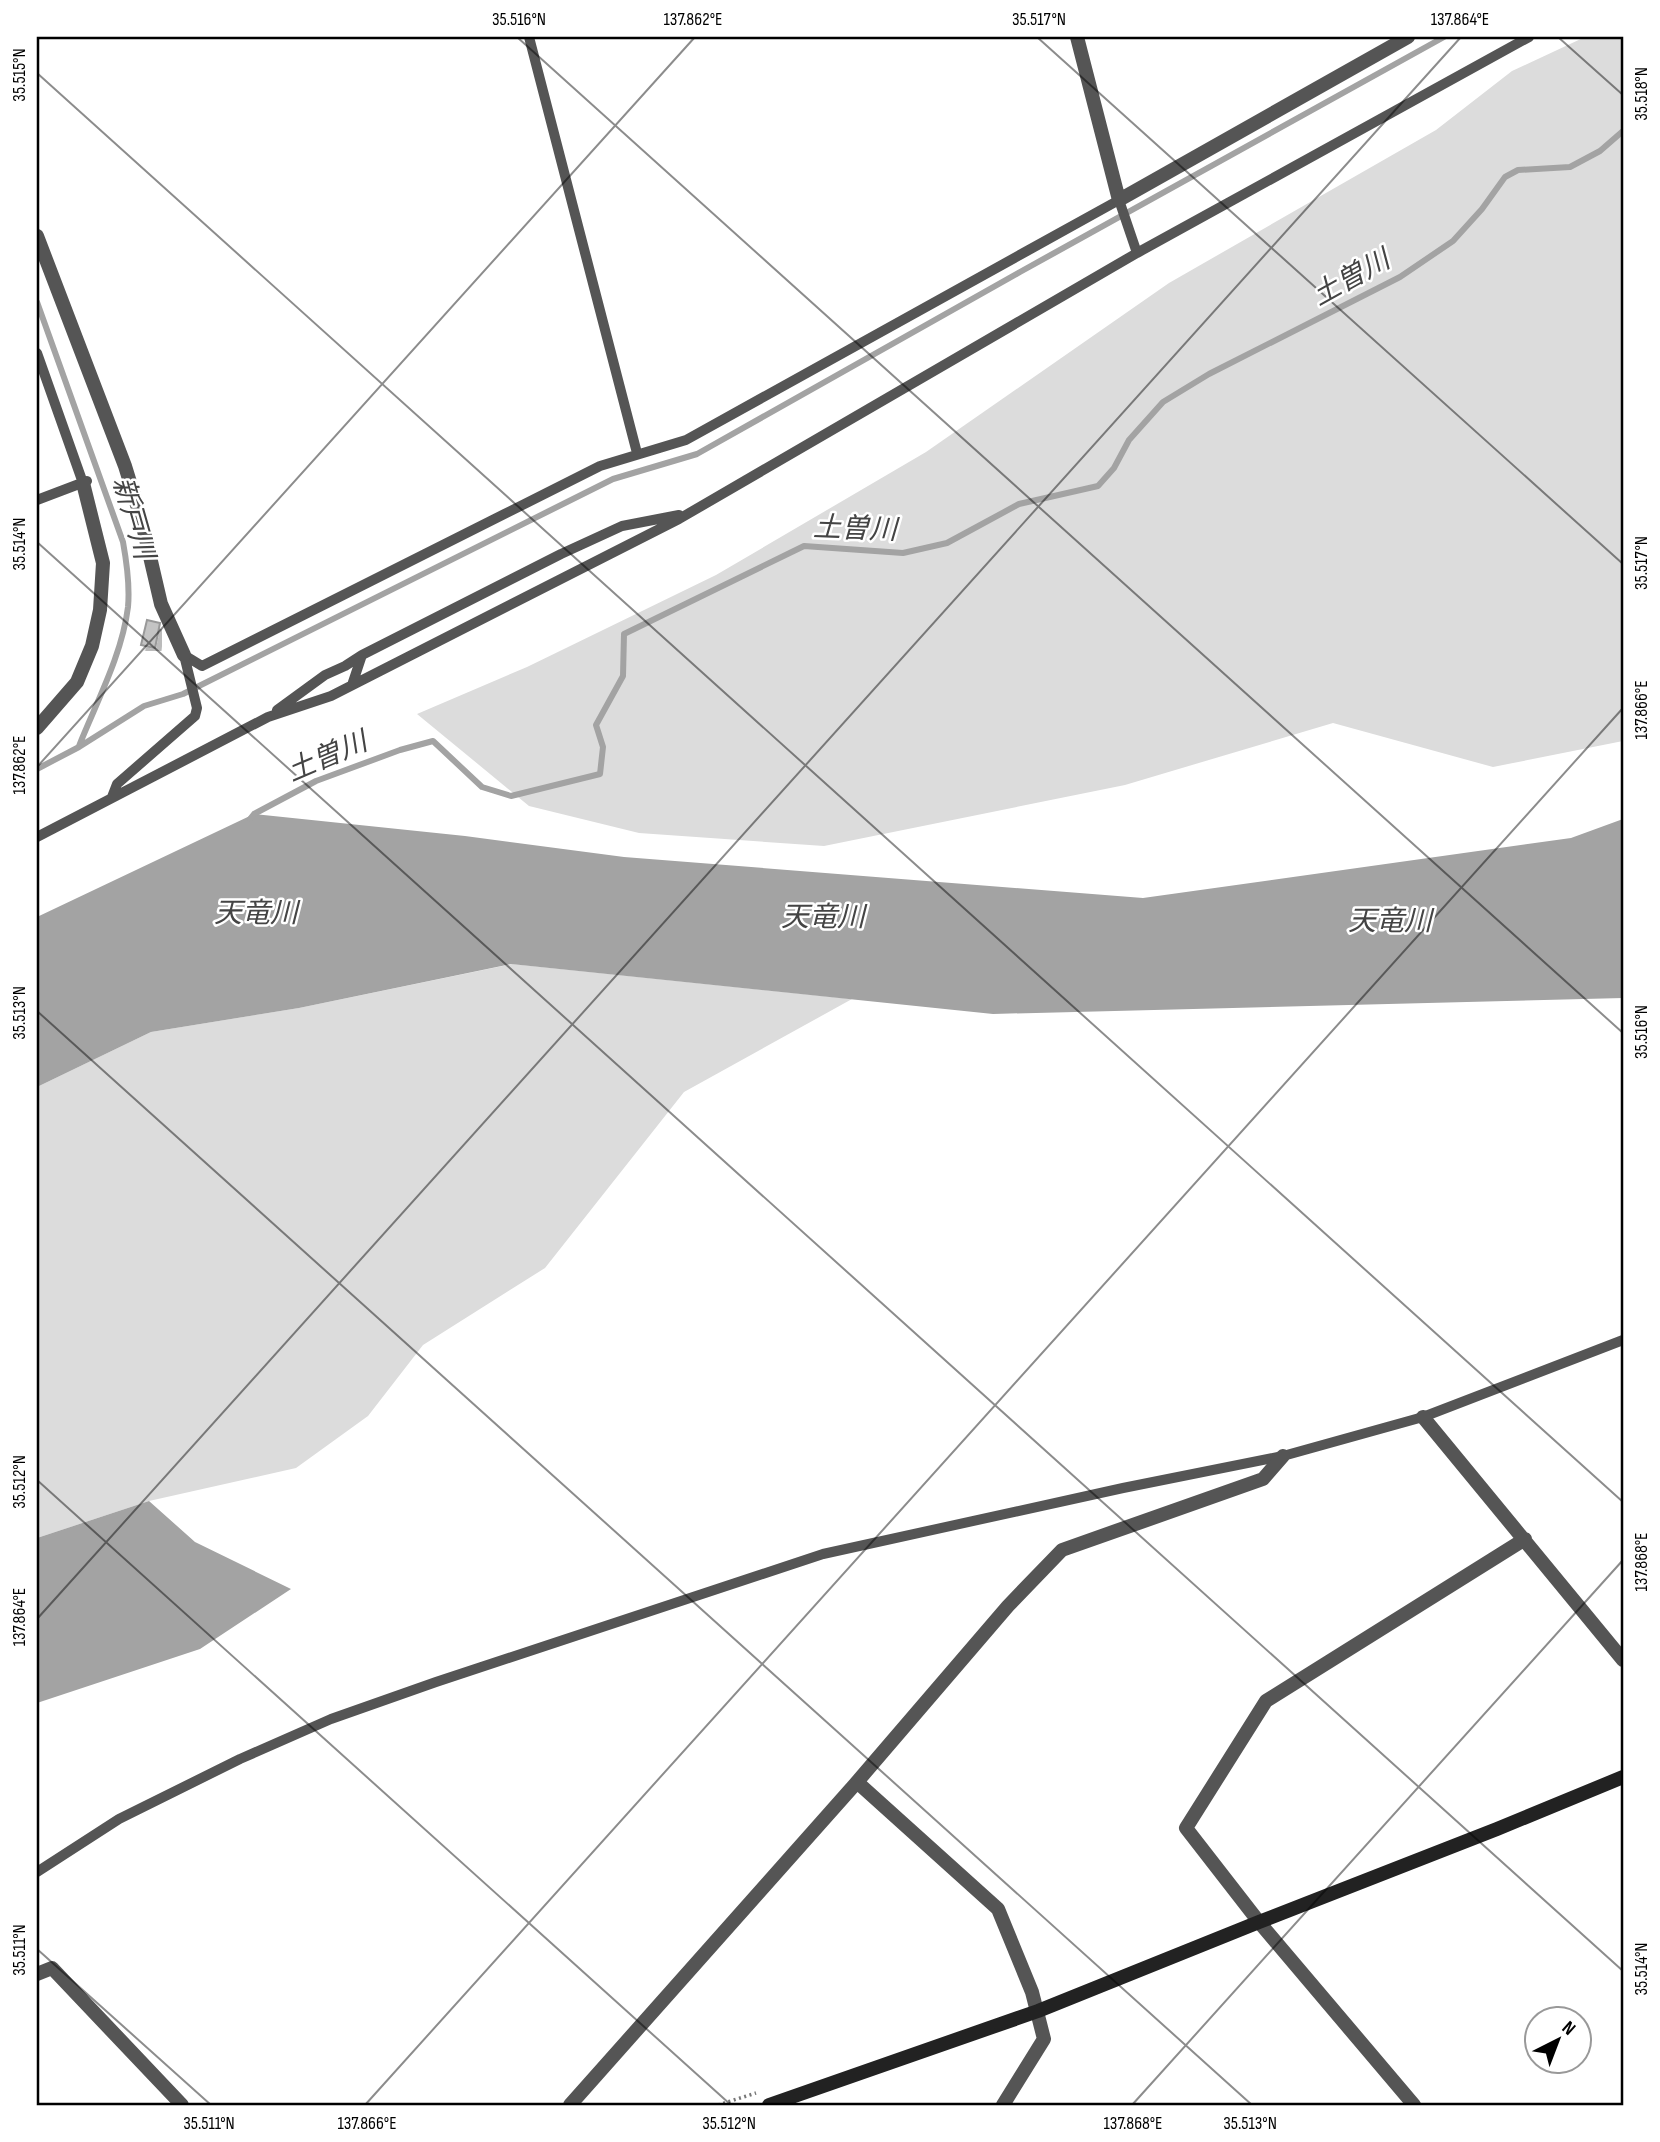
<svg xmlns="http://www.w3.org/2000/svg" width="1660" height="2142" font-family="'Sofia Sans Condensed','Noto Sans JP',sans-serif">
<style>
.green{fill:#dcdcdc}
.water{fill:#a3a3a3}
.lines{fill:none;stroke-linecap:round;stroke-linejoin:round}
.stream{stroke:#a3a3a3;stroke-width:6}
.building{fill:#c4c4c4;stroke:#999;stroke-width:2;filter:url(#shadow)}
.path{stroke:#777;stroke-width:3.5;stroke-dasharray:2 3.5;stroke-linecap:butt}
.lane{stroke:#555;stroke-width:10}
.street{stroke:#555;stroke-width:14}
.secondary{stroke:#222;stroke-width:14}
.ticks{fill:none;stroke:#000;stroke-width:2;stroke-opacity:0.45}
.labels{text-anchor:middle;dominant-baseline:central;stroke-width:5;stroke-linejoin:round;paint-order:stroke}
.water-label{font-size:28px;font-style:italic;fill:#444;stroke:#fff}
.neatline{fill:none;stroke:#000;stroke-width:2.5}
.ticks-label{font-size:18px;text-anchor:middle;fill:#000}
</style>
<defs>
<filter id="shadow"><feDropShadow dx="4.5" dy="8" stdDeviation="0" flood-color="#0004"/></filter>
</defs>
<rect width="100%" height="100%" fill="#fff"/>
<path class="green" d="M1585 37H1623V741L1493 767 1333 723 1125 785 824 846 639 833 529 806 417 714 527 667 716 575 926 452 1169 283 1436 130 1512 71Z
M512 964 852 999 684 1092 545 1268 423 1345 368 1416 296 1468 149 1501 37 1538V1087L151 1032 299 1008Z"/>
<path class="water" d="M254 814 465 836 624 857 1143 898 1571 838 1623 819V998L993 1014 511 964 299 1008 151 1032 37 1087V917Z
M149 1501 195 1542 291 1589 200 1649 37 1703V1538Z"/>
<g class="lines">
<path class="stream" d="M37 302 123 542C127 564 130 585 128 607 122 655 97 701 79 746
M37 769 79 747 144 706 183 694 613 479 697 454 1020 272 1444 37
M250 819 254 814 316 781 400 750 433 741 482 787 511 796 600 774 603 747 596 725 623 676 624 634 804 546 903 553 947 543 1019 504 1098 486 1114 468 1129 440 1163 402 1209 374 1400 277 1453 241 1482 209 1505 177 1518 170 1570 167 1600 151 1623 131"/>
</g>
<path class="building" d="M147 620 160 623 155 648 141 645Z"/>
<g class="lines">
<path class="path" d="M718 2105 756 2093"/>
<path class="lane" d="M529 37 637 453
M37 353 83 483
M37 500 87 481
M184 655 202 666 600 466 686 440 1119 200 1137 253
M352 685 362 655 561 554 622 526 679 515
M277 710 325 675 345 666 362 655
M112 797 117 784 195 716 197 708 184 655
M37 837 268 717 331 696 679 519 1137 253 1529 37
M37 1872 119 1819 240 1759 331 1719 436 1682 823 1554 1123 1488 1283 1456 1423 1417 1623 1340"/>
<path class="street" d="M1077 37 1119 200 1408 37
M37 236 125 466 141 518 161 604 184 655
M37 728 77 682 92 646 100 610 103 563 83 483
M1423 1417 1623 1660
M857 1782 998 1909 1032 1992 1044 2039 1003 2105
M37 1974 52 1968 182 2105
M570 2105 857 1782 1008 1606 1062 1550 1263 1479 1283 1456
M1414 2105 1259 1922 1186 1828 1266 1701 1525 1539"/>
<path class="secondary" d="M769 2105 1038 2011 1259 1922 1497 1829 1623 1777"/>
</g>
<path class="ticks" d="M517 37 1623 1033M1037 37 1623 564M1558 37 1623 95M37 73 1623 1502M37 542 1623 1971M37 767 695 37M37 1011 1252 2105M37 1480 731 2105M37 1619 1461 37M37 1949 211 2105M365 2105 1623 708M1132 2105 1623 1560"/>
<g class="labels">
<g class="water-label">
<text transform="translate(1351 278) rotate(-29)">土曽川</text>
<text transform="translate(133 518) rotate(74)">新戸川</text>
<text transform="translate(855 529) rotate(2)">土曽川</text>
<text transform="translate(327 757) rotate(-23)">土曽川</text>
<text x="256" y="913">天竜川</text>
<text x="823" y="917">天竜川</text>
<text x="1390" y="921">天竜川</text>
</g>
</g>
<rect width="1660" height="2142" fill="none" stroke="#ffffff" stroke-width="77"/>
<g transform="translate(1558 2040) rotate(42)"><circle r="33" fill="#ffffff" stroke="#999999" stroke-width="2"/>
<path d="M0-5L12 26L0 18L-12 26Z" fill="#000000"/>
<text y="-10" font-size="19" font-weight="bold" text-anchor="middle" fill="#000000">N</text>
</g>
<rect x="38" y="38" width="1584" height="2066" class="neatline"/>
<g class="ticks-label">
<text x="519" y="25">35.516°N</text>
<text x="693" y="25">137.862°E</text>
<text x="1039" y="25">35.517°N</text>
<text x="1460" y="25">137.864°E</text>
<text transform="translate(19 75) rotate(-90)" y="6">35.515°N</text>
<text transform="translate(1641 94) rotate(-90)" y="6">35.518°N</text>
<text transform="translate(19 544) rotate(-90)" y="6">35.514°N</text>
<text transform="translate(1641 563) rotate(-90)" y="6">35.517°N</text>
<text transform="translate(1641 710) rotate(-90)" y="6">137.866°E</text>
<text transform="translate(19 765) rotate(-90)" y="6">137.862°E</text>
<text transform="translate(19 1013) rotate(-90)" y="6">35.513°N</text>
<text transform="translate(1641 1032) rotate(-90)" y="6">35.516°N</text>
<text transform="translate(19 1482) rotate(-90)" y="6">35.512°N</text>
<text transform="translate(1641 1562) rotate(-90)" y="6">137.868°E</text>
<text transform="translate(19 1617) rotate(-90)" y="6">137.864°E</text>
<text transform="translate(19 1950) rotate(-90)" y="6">35.511°N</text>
<text transform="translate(1641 1969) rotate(-90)" y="6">35.514°N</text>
<text x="209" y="2129">35.511°N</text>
<text x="367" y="2129">137.866°E</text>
<text x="729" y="2129">35.512°N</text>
<text x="1133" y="2129">137.868°E</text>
<text x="1250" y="2129">35.513°N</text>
</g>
</svg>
